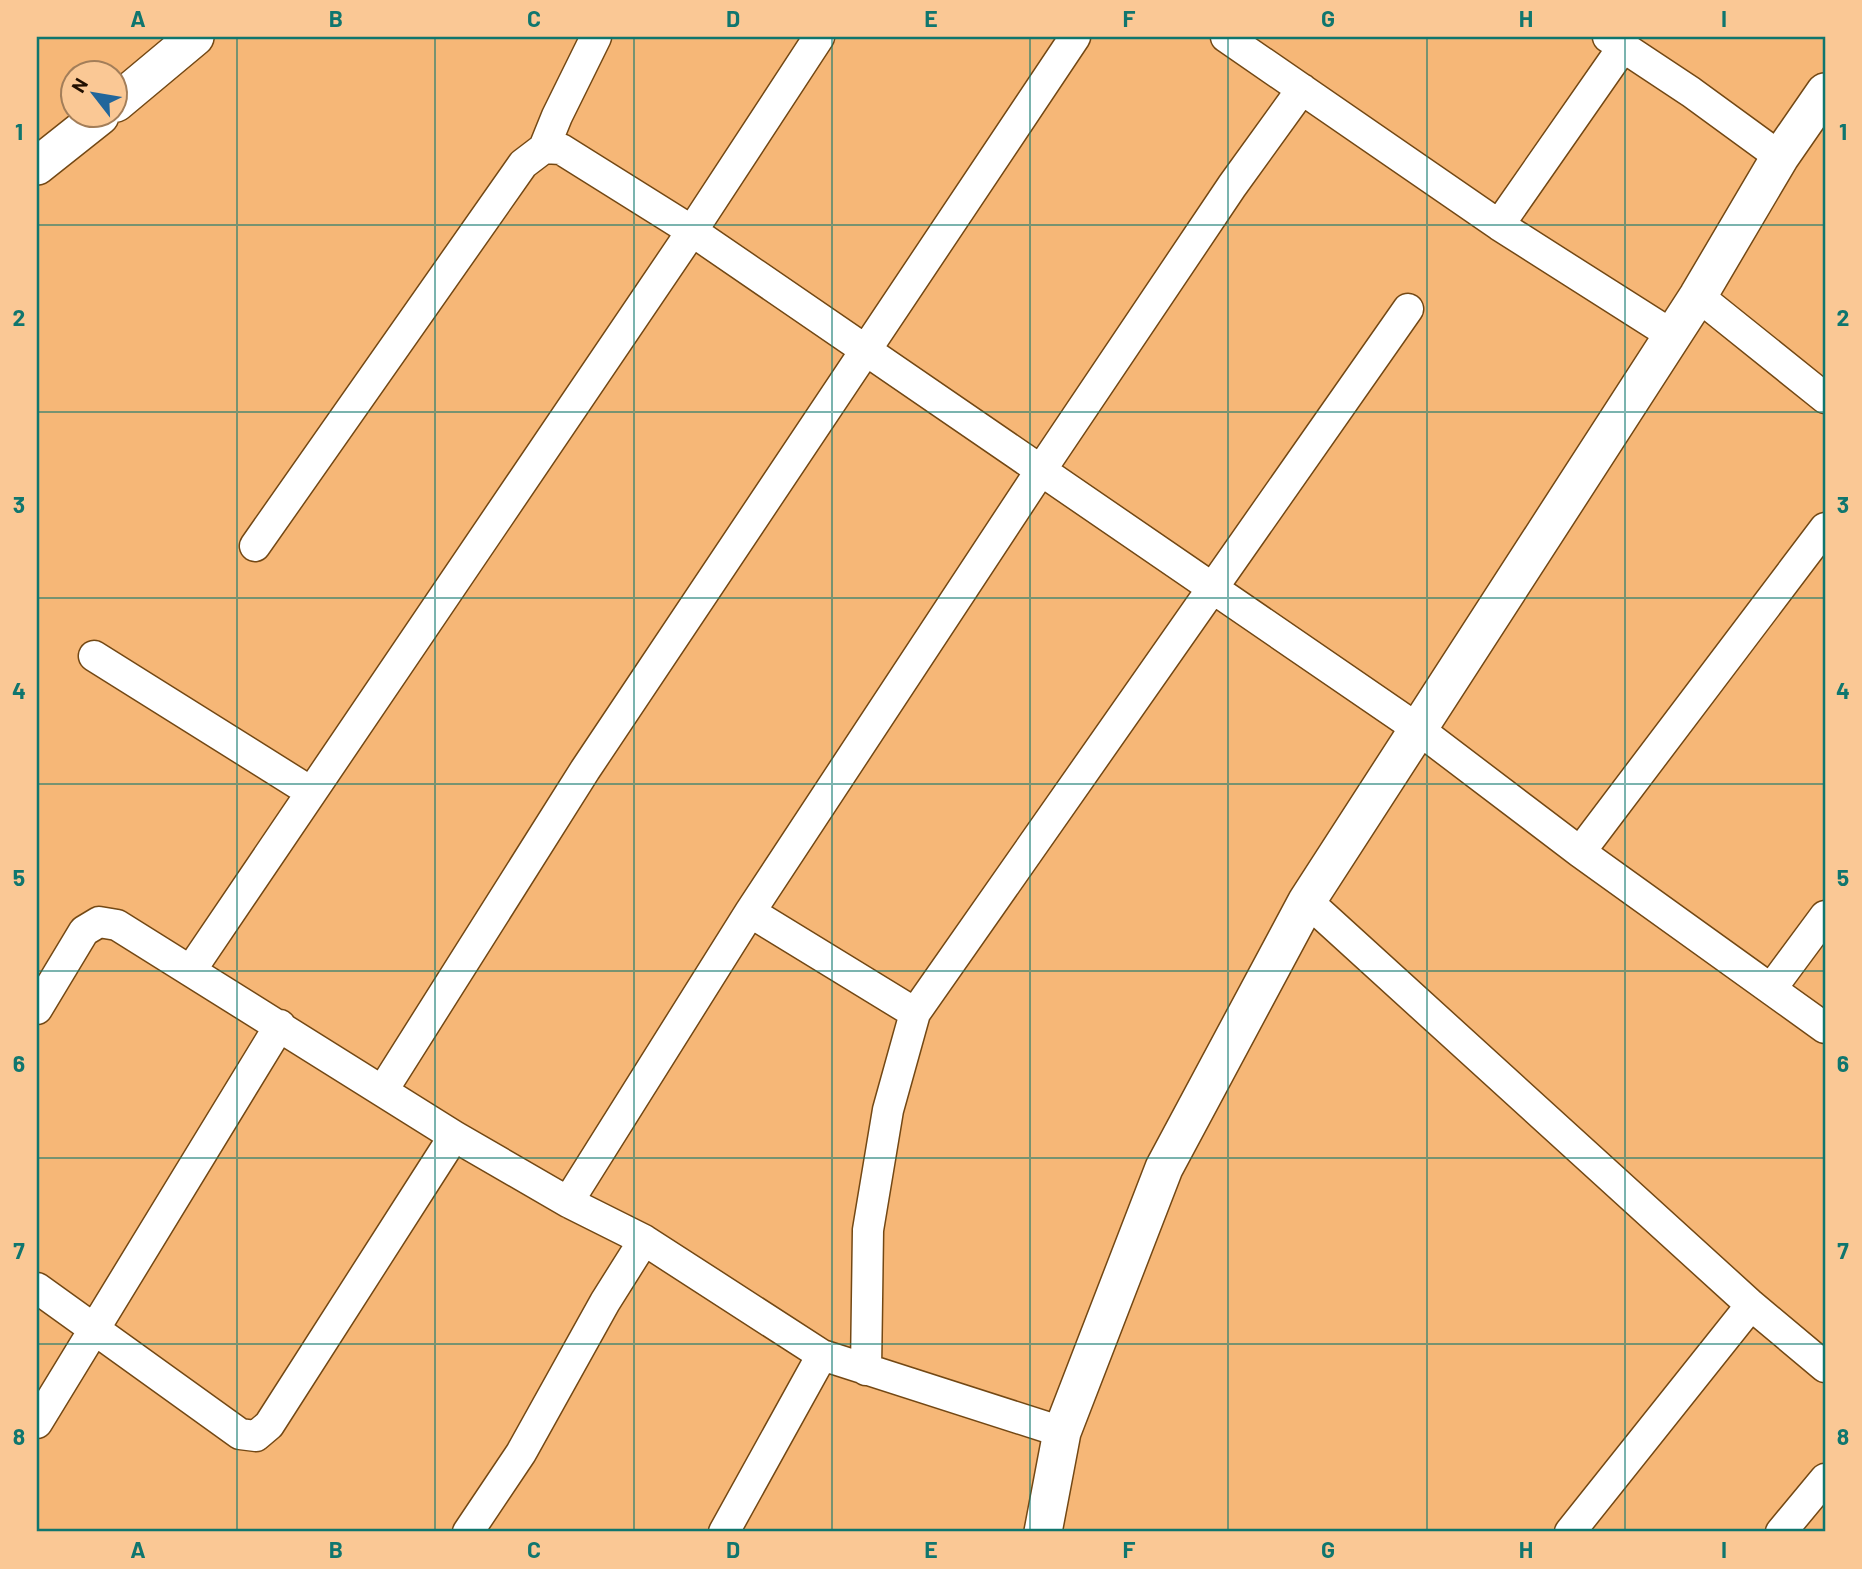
<svg xmlns="http://www.w3.org/2000/svg" width="1862" height="1569" font-family="Barlow,sans-serif">
<style>
.lines{fill:none;stroke-linecap:round;stroke-linejoin:round}
.minor-casing{stroke:#734814;stroke-width:33}
.tertiary-casing{stroke:#734814;stroke-width:40}
.minor{stroke:#fff;stroke-width:30}
.tertiary{stroke:#fff;stroke-width:37}
.grid{fill:none;stroke:#0f766e;stroke-width:2;stroke-opacity:0.55}
.neatline{fill:none;stroke:#0f766e;stroke-width:2.5}
.grid-label{font-size:23px;text-anchor:middle;font-weight:bold;fill:#0f766e}
</style>
<rect width="100%" height="100%" fill="#f6b777"/>
<g class="lines">
<g class="minor-casing">
<path id="minor" d="M1226 37 1499 225 1672 335
M1608 37 1691 92 1780 157
M544 148 557 116 596 37
M1499 225 1623 47
M1698 296 1825 398
M255 546 523 164 544 148 561 149 692 231 1418 729 1580 852 1825 1028
M94 656 311 792
M1580 852 1825 528
M1307 901 1751 1305 1825 1367
M750 912 915 1013 888 1110 868 1230 866 1370
M191 970 692 231 819 37
M1771 989 1825 916
M37 1009 84 931 99 922 117 925 454 1136 568 1202 644 1240 822 1355 1062 1432
M915 1013 1408 309
M383 1090 585 770 1075 37
M568 1202 750 912 1041 470 1232 186 1302 89
M37 1288 240 1434 256 1436 269 1425 454 1136
M37 1423 280 1025
M468 1532 521 1453 605 1302 644 1240
M724 1532 822 1355
M1570 1532 1751 1305
M1781 1532 1825 1479"/>
</g>
<g class="tertiary-casing">
<path id="tertiary" d="M116 103 195 37
M37 166 100 116
M1043 1532 1062 1432 1164 1168 1307 901 1698 296 1780 157 1825 92"/>
</g>
<use href="#minor" class="minor"/>
<use href="#tertiary" class="tertiary"/>
</g>
<path class="grid" d="M237 37V1532M435 37V1532M634 37V1532M832 37V1532M1030 37V1532M1228 37V1532M1427 37V1532M1625 37V1532M37 225H1825M37 412H1825M37 598H1825M37 784H1825M37 971H1825M37 1158H1825M37 1344H1825"/>
<rect width="1862" height="1569" fill="none" stroke="#fac895" stroke-width="77"/>
<g transform="translate(94 94) rotate(301)"><circle r="33" fill="#fac895" stroke="#a37e59" stroke-width="2"/>
<path d="M0-5L12 26L0 18L-12 26Z" fill="#21669b"/>
<text y="-10" font-size="19" font-weight="bold" text-anchor="middle" fill="#210f00">N</text>
</g>
<rect x="38" y="38" width="1786" height="1492" class="neatline"/>
<g class="grid-label">
<text x="138" y="27">A</text>
<text x="336" y="27">B</text>
<text x="534" y="27">C</text>
<text x="733" y="27">D</text>
<text x="931" y="27">E</text>
<text x="1129" y="27">F</text>
<text x="1328" y="27">G</text>
<text x="1526" y="27">H</text>
<text x="1724" y="27">I</text>
<text x="19" y="140">1</text>
<text x="1843" y="140">1</text>
<text x="19" y="326">2</text>
<text x="1843" y="326">2</text>
<text x="19" y="513">3</text>
<text x="1843" y="513">3</text>
<text x="19" y="699">4</text>
<text x="1843" y="699">4</text>
<text x="19" y="886">5</text>
<text x="1843" y="886">5</text>
<text x="19" y="1072">6</text>
<text x="1843" y="1072">6</text>
<text x="19" y="1259">7</text>
<text x="1843" y="1259">7</text>
<text x="19" y="1445">8</text>
<text x="1843" y="1445">8</text>
<text x="138" y="1558">A</text>
<text x="336" y="1558">B</text>
<text x="534" y="1558">C</text>
<text x="733" y="1558">D</text>
<text x="931" y="1558">E</text>
<text x="1129" y="1558">F</text>
<text x="1328" y="1558">G</text>
<text x="1526" y="1558">H</text>
<text x="1724" y="1558">I</text>
</g>
</svg>
